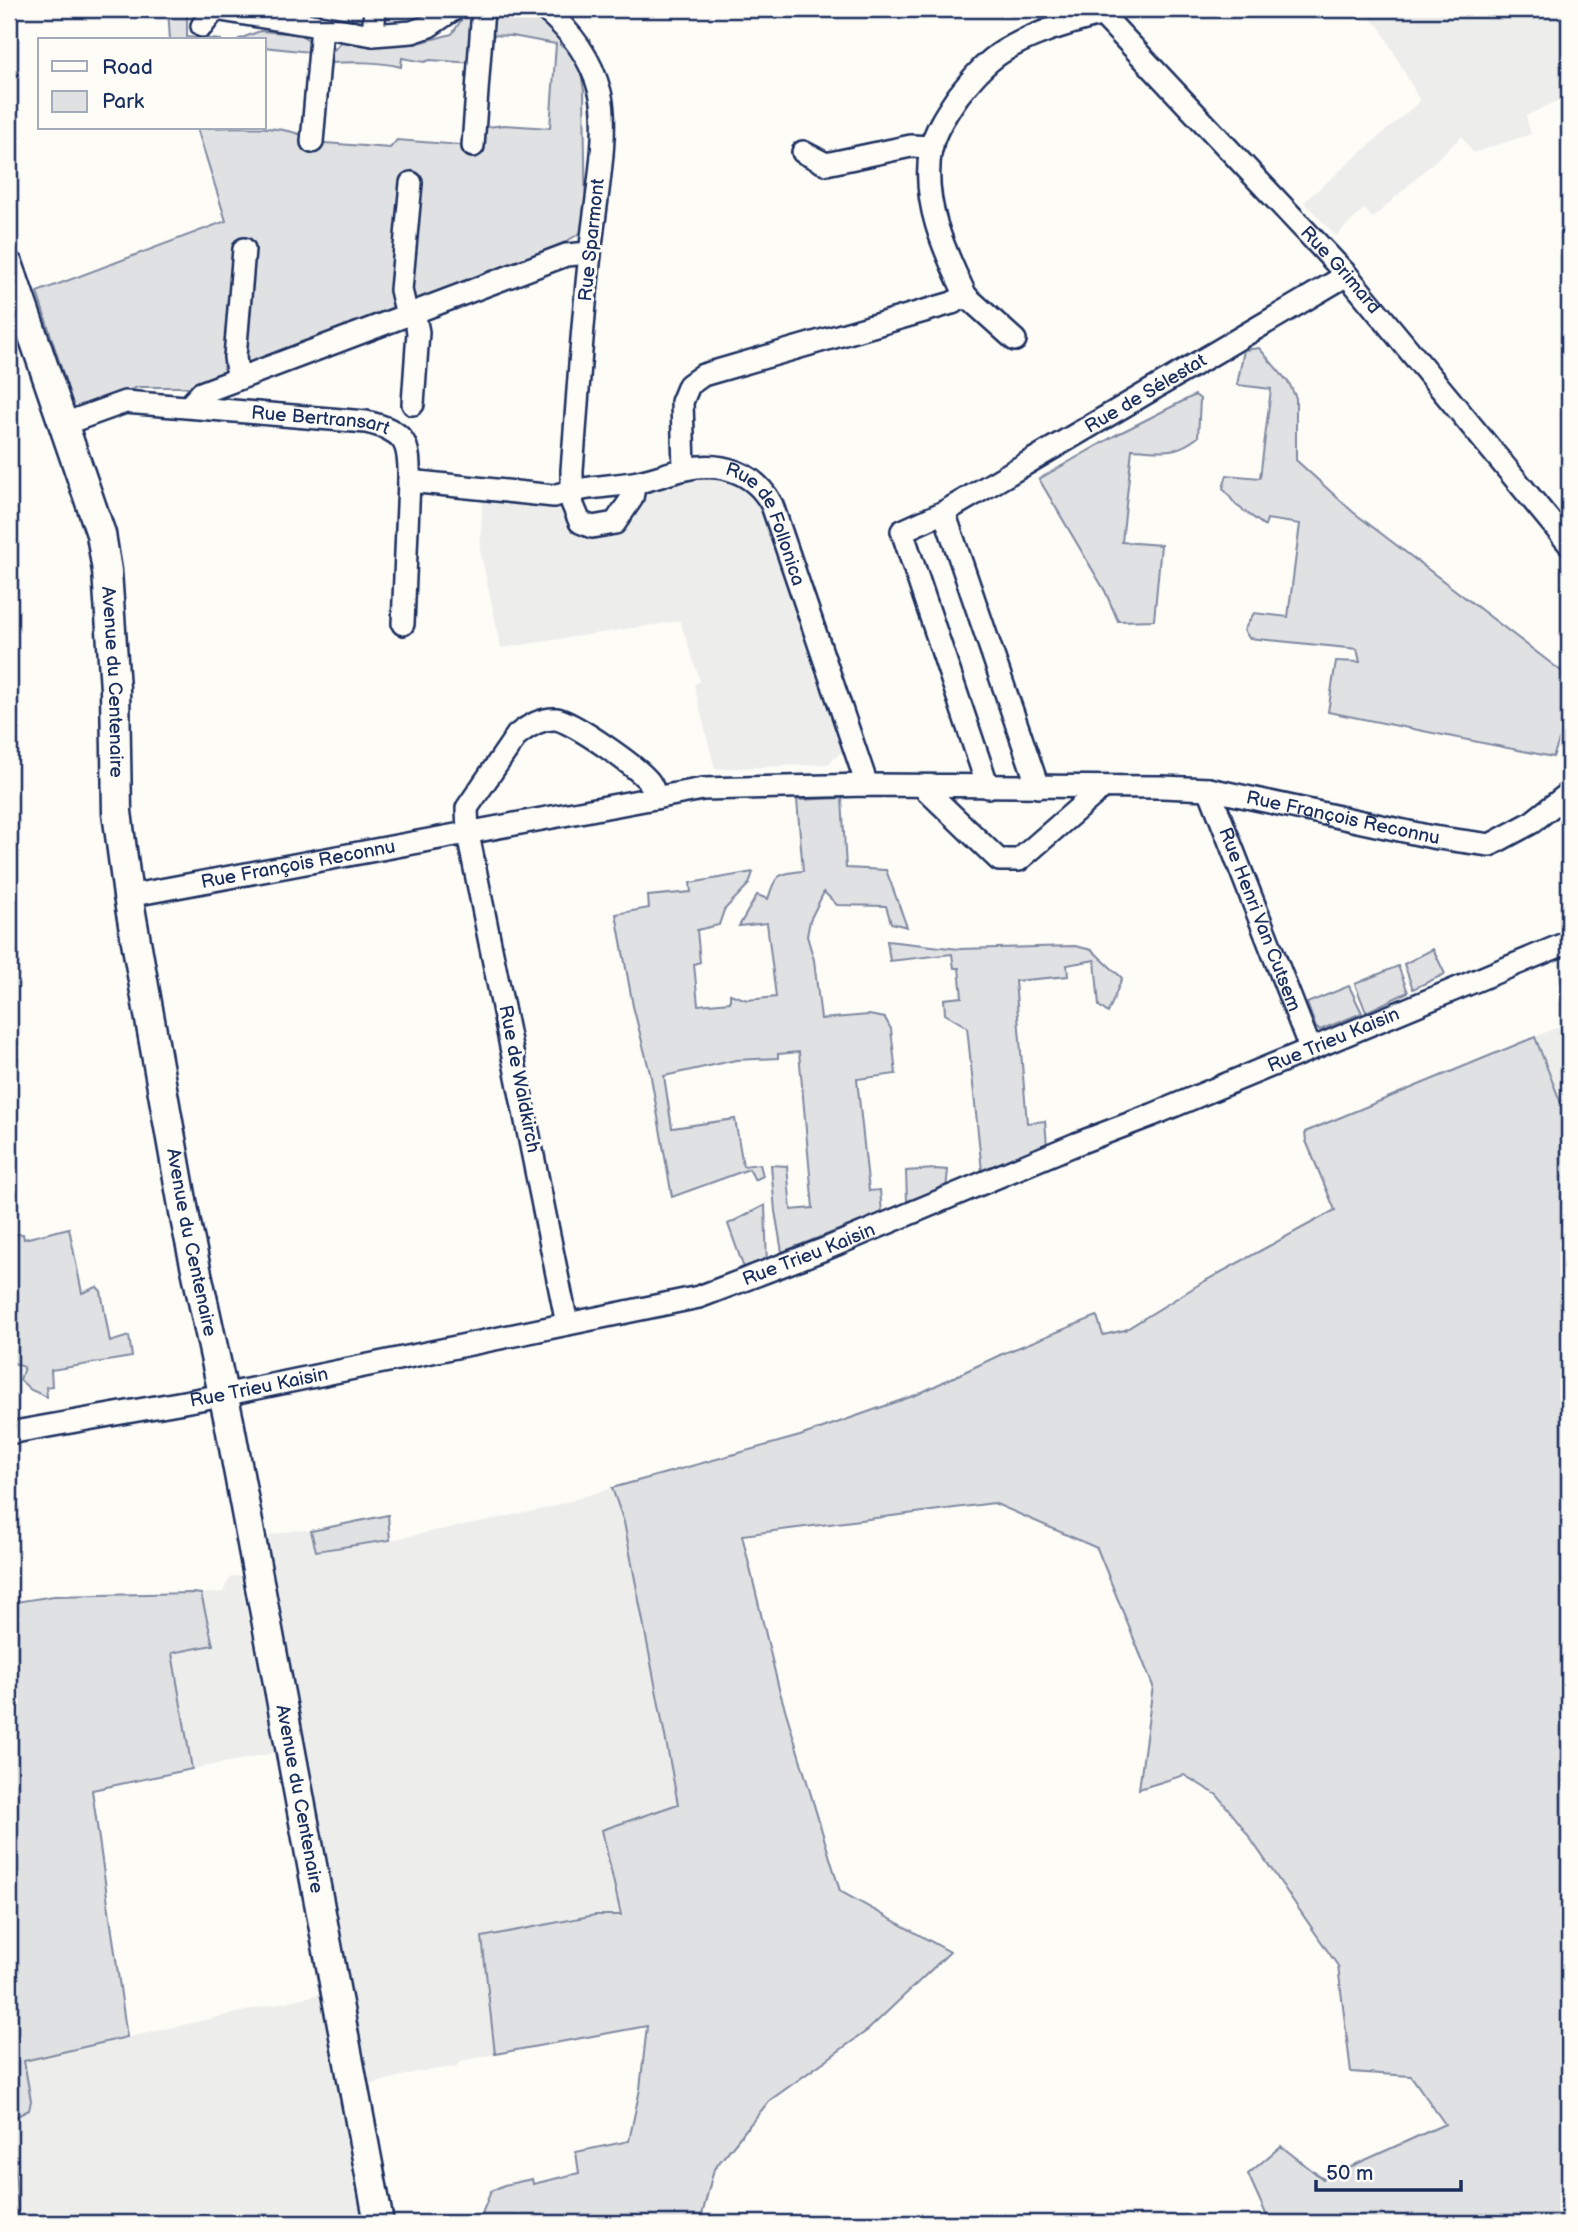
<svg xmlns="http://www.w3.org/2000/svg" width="1578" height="2232" font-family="'Balsamiq Sans',sans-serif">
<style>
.built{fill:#edeeec}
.green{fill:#e0e1e3;stroke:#7e88a0;stroke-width:2}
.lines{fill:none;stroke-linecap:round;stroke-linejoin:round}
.minor-casing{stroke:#1b2f5e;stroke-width:26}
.major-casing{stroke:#1b2f5e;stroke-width:33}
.minor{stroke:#fdfcf7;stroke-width:21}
.major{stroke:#fdfcf7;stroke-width:28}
.labels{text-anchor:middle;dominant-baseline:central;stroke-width:6;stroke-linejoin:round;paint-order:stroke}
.street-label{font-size:19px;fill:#1b2f5e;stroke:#fdfcf7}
</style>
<rect width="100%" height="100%" fill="#fdfcf7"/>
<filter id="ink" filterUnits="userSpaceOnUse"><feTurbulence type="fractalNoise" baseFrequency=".0143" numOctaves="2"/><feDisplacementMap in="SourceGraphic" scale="14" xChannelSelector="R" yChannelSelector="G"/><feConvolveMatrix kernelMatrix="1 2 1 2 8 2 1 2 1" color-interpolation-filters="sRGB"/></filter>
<g filter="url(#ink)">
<path class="built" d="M1361 9H1569V95L1526 116 1531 134 1473 153 1462 136 1373 218 1364 209 1336 236 1304 202 1420 101 1381 29Z
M723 475 761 488 853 742 828 764 715 769 694 685 700 681 680 621 501 648 480 550 483 494 565 501 609 533 634 515 645 489 696 478Z
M1569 1022V1124L1535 1037Z
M612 1488 624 1522 678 1804 602 1830 622 1915H595L482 1937 495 2054 461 2061 456 2067 416 2072 365 2086 310 1813 268 1539 271 1535 298 1530 311 1531 317 1551 390 1540 544 1509Z
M231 1576H240L274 1753 192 1769 172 1652 212 1645 201 1594 223 1592Z
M325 1993 366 2219 335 2223H19L11 2119 29 2109 31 2101 23 2061Z"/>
<path class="green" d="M168 9H187V37L222 40H170Z
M492 9H532L560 36V45L572 50 579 62 584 90 586 230 500 279 397 306 281 350 193 387H138L75 411 37 292 226 221 197 128C224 128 294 122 312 142L390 148 397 140 473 146 480 128 504 125 550 128 556 44 512 36 490 35Z
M464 16 478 17 473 63 430 60 424 62 402 58 401 67C378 61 351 62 327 63L331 53 341 42 415 44 452 34Z
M260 31 299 34 310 41 309 52 264 47V40H237Z
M1259 348 1289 383 1296 398V460L1353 512 1569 677V729L1561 735 1553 757 1328 712 1336 661 1360 662 1357 649 1249 638 1244 630 1254 613 1288 617 1300 524 1267 519 1265 526 1236 505 1223 488 1227 475 1260 478 1271 389 1237 385 1244 350Z
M1195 395 1200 399 1198 437C1174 456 1160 450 1132 449L1122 542 1161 545 1154 620 1118 621 1105 591 1039 479 1116 435Z
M842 798 846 868 886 870 907 927 891 923 886 906 837 905 824 892 810 920 807 936 814 960 821 1019 869 1015 885 1018 891 1029 896 1074 857 1079 869 1191 880 1190 882 1213 782 1252 775 1211 771 1165 787 1166 791 1210 813 1208 799 1052 778 1054V1058L736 1060 664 1076 672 1128 735 1119 743 1166 760 1164 763 1176 755 1180 749 1169 672 1197 651 1077 633 1006 616 914 649 908 648 896 691 892 690 883 753 872 749 884 724 910 719 925 697 930 700 962 694 964 698 1005 730 1002V994L747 1000 776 997 767 923 739 926 757 895 768 899C776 874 777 874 803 871L797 800Z
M887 941 959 949 1075 946 1092 950 1122 978 1108 1013 1099 1006 1095 960 1067 965 1068 976 1015 981 1027 1123 1045 1121 1047 1146 982 1171 967 1027 945 1014 944 999 962 997 959 968H954L952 954 890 961Z
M1433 949 1445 974 1413 989 1404 964Z
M1398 966 1408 992 1366 1012 1355 984Z
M1349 986 1362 1013 1320 1030 1316 1028 1307 1003Z
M1535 1037 1569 1124V2223H1270L1248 2174 1281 2146 1323 2179 1445 2124 1411 2076 1351 2072 1338 1966 1241 1825 1217 1795 1184 1775 1139 1789 1153 1686 1097 1548 994 1503 742 1535 779 1689 840 1891 950 1952 868 2030 769 2101 714 2169 700 2223H431L481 2216 491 2191 504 2185 532 2179 533 2184 579 2173 576 2152 629 2141 640 2089 647 2026 495 2054 482 1937 595 1915H621L602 1830 678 1804 624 1522 612 1488 800 1436 916 1395 1002 1354 1097 1316 1103 1335 1125 1330 1203 1282 1335 1210 1306 1141 1305 1132Z
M935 1169 948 1170 946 1189 907 1201 906 1171Z
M765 1205 767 1265 745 1271 728 1224Z
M69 1228 82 1293 97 1287 101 1291 110 1342 129 1336 132 1357 51 1370 52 1386 46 1387 47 1397 31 1390 20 1380 24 1367 9 1361V1235L23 1234 24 1239Z
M388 1515 390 1540 316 1551 311 1531Z
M192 1593 201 1594 213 1645 172 1653 192 1769 92 1790 127 2037 24 2061 31 2101 29 2110 11 2119 19 2223H9V1603L54 1596Z"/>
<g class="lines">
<g class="minor-casing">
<g id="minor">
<path d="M544 9C570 30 591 58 600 92 610 128 595 206 591 246 582 321 578 396 572 470V503L580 522 592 527 615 523 632 498 635 483"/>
<path id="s1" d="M1097 9 1347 275 1569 544"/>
<path d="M202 26 215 9 373 35 412 32 429 26 454 9"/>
<path d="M373 35 375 9"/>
<path d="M312 142 322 27"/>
<path d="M473 146 483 9"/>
<path d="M803 152 826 164 911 146 932 147"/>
<path d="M966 296 1015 340"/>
<path d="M407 315 401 290 411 183"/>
<path d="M238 379 235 357 244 249"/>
<path d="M413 404 418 332 414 312"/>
<path d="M189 406 201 393 566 255 590 253"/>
<path id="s2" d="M64 424 125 402 366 422C406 431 410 443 409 481"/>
<path d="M684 469 682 402 689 385 703 375 952 303 966 296C944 250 921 201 931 148 935 129 948 111 958 96 970 81 983 65 999 54 1030 33 1068 24 1103 14"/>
<path d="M944 512 1038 787"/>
<path id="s3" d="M403 624 409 481 554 496C580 487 606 487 633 483 651 480 668 473 685 469 721 461 755 472 772 505L867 785"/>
<path d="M922 786 999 860H1019L1103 787"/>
<path id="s4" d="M988 787 902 531 944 512 1347 275"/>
<path id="s5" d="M1209 789 1310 1048"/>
<path id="s6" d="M128 896 703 789 867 785 1162 787 1209 789 1432 837 1490 845 1531 823 1569 793"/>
<path d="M567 1324 468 834 467 808 517 735C528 726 541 718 556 719 572 721 641 769 650 783 653 787 654 793 656 798"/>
<path id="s7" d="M9 1433 223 1395 699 1297 830 1247 1076 1144 1152 1115 1569 942"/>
</g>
</g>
<g class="major-casing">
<g id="major">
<path id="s8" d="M9 266 101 534 107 571 115 689 117 812 128 896 186 1223 229 1421 379 2223"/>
</g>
</g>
<use href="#minor" class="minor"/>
<use href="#major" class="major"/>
</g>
</g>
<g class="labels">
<g class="street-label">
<text transform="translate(592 240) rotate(-84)">Rue Sparmont</text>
<text stroke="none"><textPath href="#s1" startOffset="357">Rue Grimard</textPath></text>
<text stroke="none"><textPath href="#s4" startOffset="550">Rue de Sélestat</textPath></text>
<text stroke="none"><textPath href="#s2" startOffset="261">Rue Bertransart</textPath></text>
<text stroke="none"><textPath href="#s3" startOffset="537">Rue de Follonica</textPath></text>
<text stroke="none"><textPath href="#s8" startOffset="432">Avenue du Centenaire</textPath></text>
<text stroke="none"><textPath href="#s6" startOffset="1228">Rue François Reconnu</textPath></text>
<text stroke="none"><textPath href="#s6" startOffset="173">Rue François Reconnu</textPath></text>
<text stroke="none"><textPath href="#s5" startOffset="140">Rue Henri Van Cutsem</textPath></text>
<text stroke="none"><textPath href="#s7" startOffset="1388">Rue Trieu Kaisin</textPath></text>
<text transform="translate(519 1079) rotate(79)">Rue de Waldkirch</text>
<text stroke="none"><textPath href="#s8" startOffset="999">Avenue du Centenaire</textPath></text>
<text stroke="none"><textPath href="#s7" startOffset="821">Rue Trieu Kaisin</textPath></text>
<text stroke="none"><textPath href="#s7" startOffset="254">Rue Trieu Kaisin</textPath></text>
<text stroke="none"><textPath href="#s8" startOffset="1566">Avenue du Centenaire</textPath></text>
</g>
</g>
<rect width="1578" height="2232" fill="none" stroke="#fdfcf7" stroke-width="35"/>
<rect x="18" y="18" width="1543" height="2197" fill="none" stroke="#1b2f5e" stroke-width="2.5" filter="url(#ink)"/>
<rect x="38" y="38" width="228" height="91" fill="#fdfcf7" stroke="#a3aaba" stroke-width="2"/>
<rect x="52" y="61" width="35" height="10" fill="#fdfcf7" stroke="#a3aaba" stroke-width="2"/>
<text x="102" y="74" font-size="21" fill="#1b2f5e">Road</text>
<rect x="52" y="91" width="35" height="21" fill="#e0e1e3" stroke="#a3aaba" stroke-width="2"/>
<text x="102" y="108" font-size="21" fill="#1b2f5e">Park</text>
<path d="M1316 2180v10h145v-10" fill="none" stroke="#1b2f5e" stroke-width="3.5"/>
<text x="1326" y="2180" font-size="21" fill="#1b2f5e" stroke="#fdfcf7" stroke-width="5" paint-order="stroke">50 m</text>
</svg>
